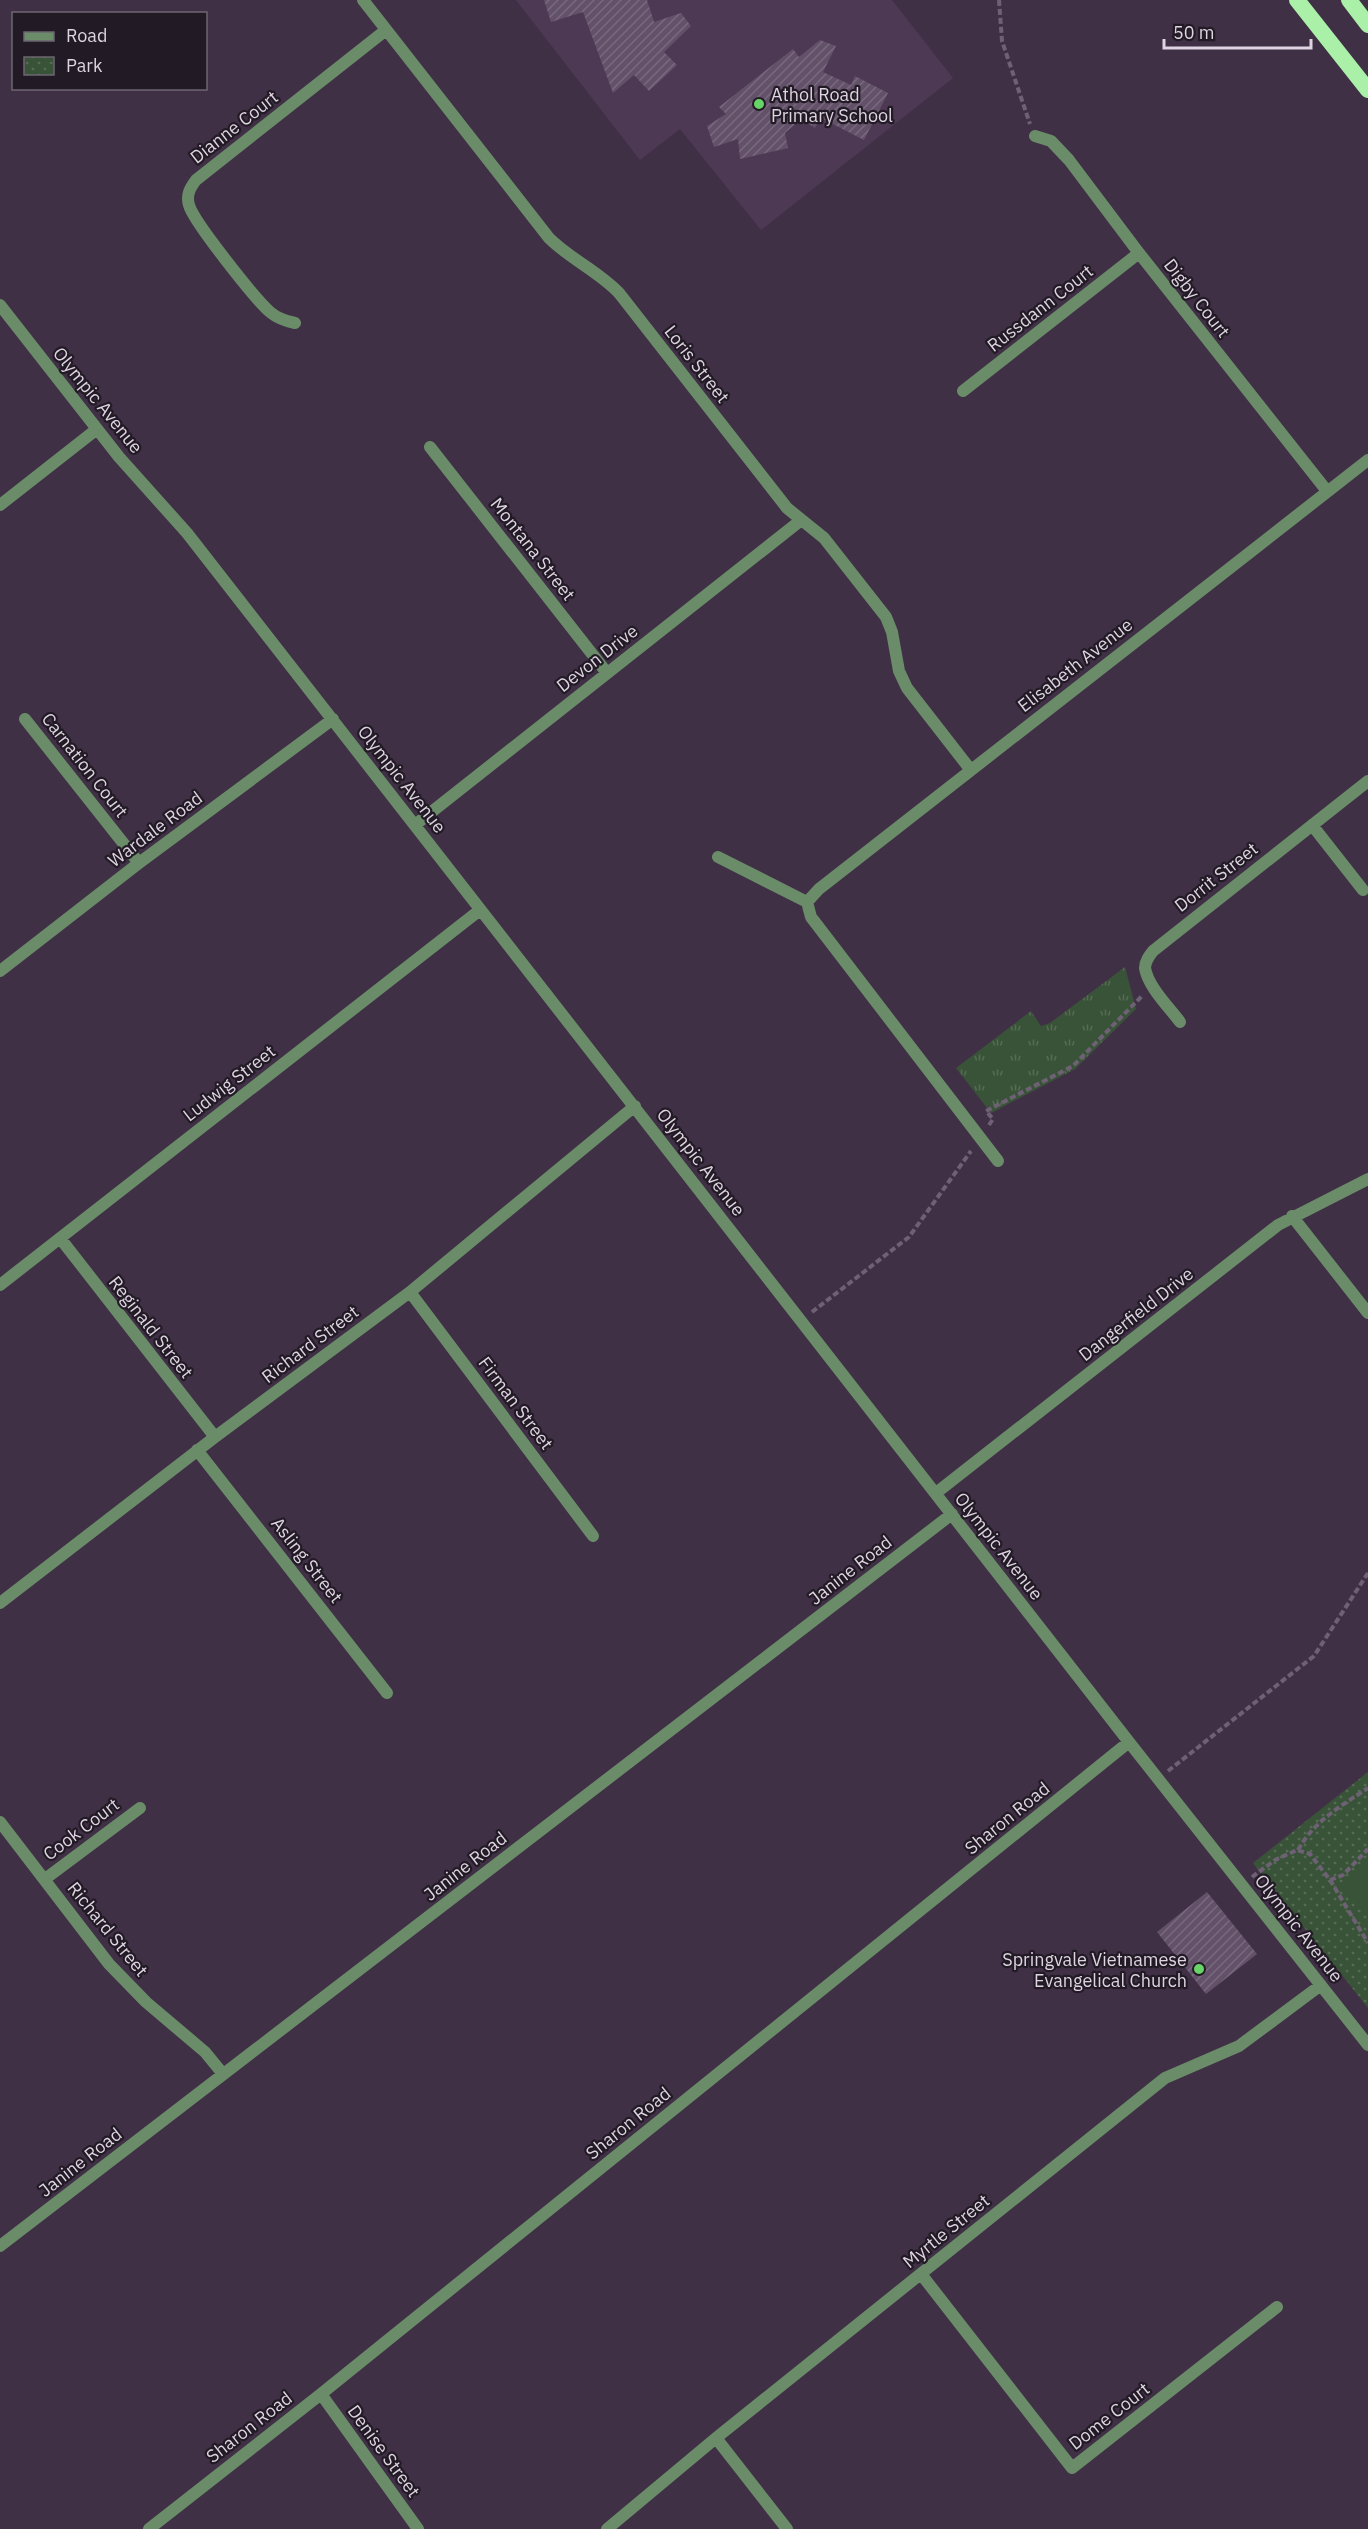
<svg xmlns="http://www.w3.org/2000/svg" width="1368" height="2529" font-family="'IBM Plex Sans',sans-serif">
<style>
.built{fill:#4d3954}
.grass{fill:url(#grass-tufts)}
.park{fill:url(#park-dots)}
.pitch{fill:#395338}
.building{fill:url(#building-hatch)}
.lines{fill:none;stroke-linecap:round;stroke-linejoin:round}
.path{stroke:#6f6175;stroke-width:4;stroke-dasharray:6 3;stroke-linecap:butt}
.minor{stroke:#6a8c69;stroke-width:12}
.trunk{stroke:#aaf0a8;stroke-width:16}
.poi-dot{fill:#66d466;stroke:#221b25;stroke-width:2}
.labels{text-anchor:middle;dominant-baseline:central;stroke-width:4.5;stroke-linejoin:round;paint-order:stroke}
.poi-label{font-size:18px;fill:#ded4e2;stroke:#221b25;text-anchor:start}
.street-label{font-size:18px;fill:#ded4e2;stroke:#221b25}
</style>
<defs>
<pattern id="grass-tufts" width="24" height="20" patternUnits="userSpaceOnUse" patternTransform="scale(1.5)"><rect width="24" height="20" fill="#395338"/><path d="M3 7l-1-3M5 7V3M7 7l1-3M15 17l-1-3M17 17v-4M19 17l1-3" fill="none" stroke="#556b54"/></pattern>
<pattern id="park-dots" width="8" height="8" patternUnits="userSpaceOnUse" patternTransform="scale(1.5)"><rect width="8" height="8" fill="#395338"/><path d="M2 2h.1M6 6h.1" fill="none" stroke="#556b54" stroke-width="1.8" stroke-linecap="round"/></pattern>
<pattern id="building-hatch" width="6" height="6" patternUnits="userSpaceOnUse" patternTransform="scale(1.5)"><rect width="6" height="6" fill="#635169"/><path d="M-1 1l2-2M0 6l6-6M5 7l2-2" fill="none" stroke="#79697e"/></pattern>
</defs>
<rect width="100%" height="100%" fill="#403046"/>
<path class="built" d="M516 0H892L953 78 761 230 680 129 640 160Z"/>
<path class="grass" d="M1125 967 1136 1009 1075 1069 991 1113 956 1068 1031 1011 1041 1026 1050 1023Z"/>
<path class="park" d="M1368 1772V2008L1253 1863Z"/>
<path class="pitch" d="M1368 1862V1917L1341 1883Z"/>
<path class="building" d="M544 0H647L654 22 681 13 691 26 664 52 677 65 649 91 634 75 613 93 583 12 551 22Z
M820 40 836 46 823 72 851 85 855 76 888 93 864 140 821 118 815 128 801 119 785 133 788 148 740 159 738 139 714 147 707 126 726 114 719 107 793 49 799 57Z
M1207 1892 1257 1954 1206 1994 1157 1932Z"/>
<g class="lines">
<path class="path" d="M999 0 1002 41 1030 124
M989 1125 993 1119 986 1111 1073 1066 1142 996
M812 1312 909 1237 971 1151
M1168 1771 1314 1656 1368 1573
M1298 1850C1314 1821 1341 1806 1368 1788
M1252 1877 1275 1860 1297 1850 1310 1854 1330 1880 1368 1943
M1330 1880 1343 1875 1368 1849"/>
<path class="minor" d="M363 0 549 238C570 259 598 271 619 293L787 508 824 538 886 617 892 632 899 671 907 688 970 769
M1035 136 1051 141 1069 160 1139 253 1327 491
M0 305 119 457 187 533 1129 1742 1368 2045
M295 323C285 321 277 318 270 312 256 300 193 221 189 205 186 195 190 188 196 180L386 30
M963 391 1139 253
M430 447 607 673
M0 505 97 429
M25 719 139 863
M415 825 800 521
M1312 825 1363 890
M718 857 807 902 811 917 998 1161
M807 902 819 889 1368 460
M0 971 139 863 333 719
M1180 1022C1169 1007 1148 987 1145 968 1145 961 1149 956 1153 951L1368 781
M1292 1216 1368 1313
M60 1238 215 1437
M0 1285 480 910
M410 1292 593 1536
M197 1450 387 1693
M936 1493 1278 1225 1368 1179
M0 1603 215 1437 410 1292 635 1106
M0 1822 109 1964 146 2002 205 2052 223 2074
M45 1879 140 1808
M0 2246 952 1514
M921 2274 1072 2468 1277 2307
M321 2394 418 2529
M716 2438 787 2529
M149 2529 321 2394 1129 1742
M607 2529 716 2438 1165 2078 1239 2046 1321 1985"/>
<path class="trunk" d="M1297 0 1368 90
M1349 0 1368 25"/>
</g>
<g class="poi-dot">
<circle cx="759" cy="104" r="6"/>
<circle cx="1199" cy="1969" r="6"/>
</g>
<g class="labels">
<g class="poi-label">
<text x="771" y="94">Athol Road<tspan x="771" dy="21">Primary School</tspan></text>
<text x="1187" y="1959" text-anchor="end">Springvale Vietnamese<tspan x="1187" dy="21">Evangelical Church</tspan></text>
</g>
<g class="street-label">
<text transform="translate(234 127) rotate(-38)">Dianne Court</text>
<text transform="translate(1197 298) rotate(52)">Digby Court</text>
<text transform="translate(1040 308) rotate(-38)">Russdann Court</text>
<text transform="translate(697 364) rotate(52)">Loris Street</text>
<text transform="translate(98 400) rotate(51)">Olympic Avenue</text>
<text transform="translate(533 549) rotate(52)">Montana Street</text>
<text transform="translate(597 658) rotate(-38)">Devon Drive</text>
<text transform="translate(1075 665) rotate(-38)">Elisabeth Avenue</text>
<text transform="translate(85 765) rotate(52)">Carnation Court</text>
<text transform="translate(402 779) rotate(52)">Olympic Avenue</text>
<text transform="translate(155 829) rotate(-37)">Wardale Road</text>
<text transform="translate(1216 877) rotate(-38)">Dorrit Street</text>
<text transform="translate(229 1083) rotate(-38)">Ludwig Street</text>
<text transform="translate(701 1162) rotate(52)">Olympic Avenue</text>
<text transform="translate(1136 1314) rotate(-38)">Dangerfield Drive</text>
<text transform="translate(151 1327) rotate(52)">Reginald Street</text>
<text transform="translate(310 1344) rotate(-37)">Richard Street</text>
<text transform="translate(516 1403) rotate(53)">Firman Street</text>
<text transform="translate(999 1546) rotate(52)">Olympic Avenue</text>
<text transform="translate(307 1560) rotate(52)">Asling Street</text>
<text transform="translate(850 1570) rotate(-38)">Janine Road</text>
<text transform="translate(1007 1818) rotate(-39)">Sharon Road</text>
<text transform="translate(81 1829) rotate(-37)">Cook Court</text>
<text transform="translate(465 1866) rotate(-38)">Janine Road</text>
<text transform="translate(1299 1928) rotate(52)">Olympic Avenue</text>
<text transform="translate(108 1929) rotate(51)">Richard Street</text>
<text transform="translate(628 2123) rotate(-39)">Sharon Road</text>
<text transform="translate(80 2162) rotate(-38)">Janine Road</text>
<text transform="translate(946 2231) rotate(-39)">Myrtle Street</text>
<text transform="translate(1109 2416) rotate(-38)">Dome Court</text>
<text transform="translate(249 2427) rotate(-38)">Sharon Road</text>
<text transform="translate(384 2451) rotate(54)">Denise Street</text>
</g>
</g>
<rect x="12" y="12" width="195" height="78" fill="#221b25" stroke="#6d6571" stroke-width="1.5"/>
<rect x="24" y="32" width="30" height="9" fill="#6a8c69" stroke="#6d6571" stroke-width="1.5"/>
<text x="66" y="42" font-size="18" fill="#ded4e2">Road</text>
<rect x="24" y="57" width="30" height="18" fill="url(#park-dots)" stroke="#6d6571" stroke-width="1.5"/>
<text x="66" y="72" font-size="18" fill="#ded4e2">Park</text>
<path d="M1164 39v9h147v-9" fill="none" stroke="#ded4e2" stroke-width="3"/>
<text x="1173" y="39" font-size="18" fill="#ded4e2" stroke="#221b25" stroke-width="4.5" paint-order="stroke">50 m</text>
</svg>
